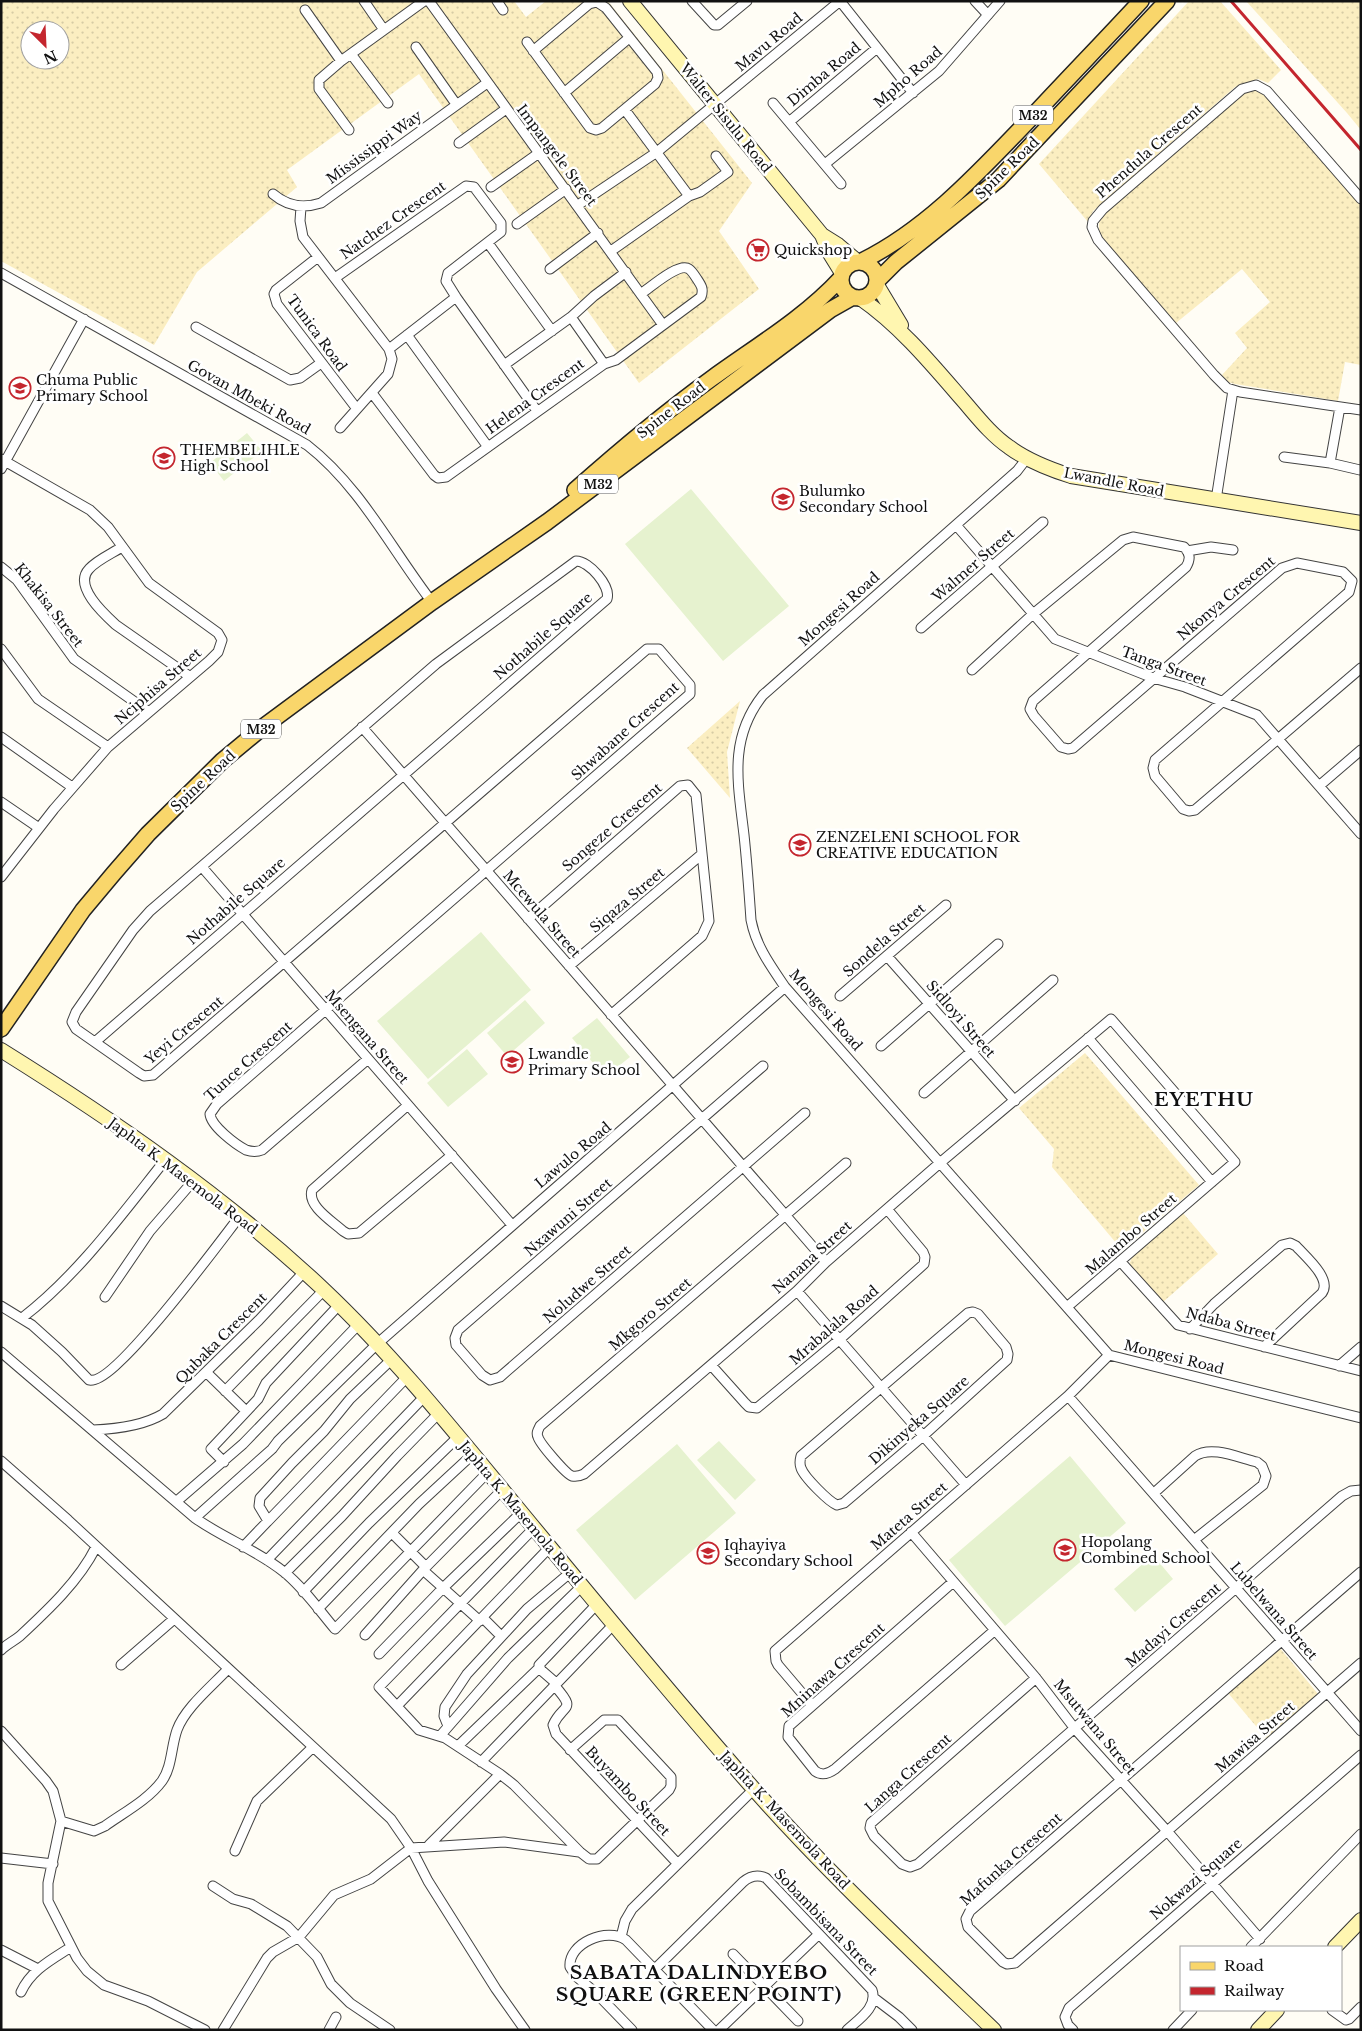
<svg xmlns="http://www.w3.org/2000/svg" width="1362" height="2031" font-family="'Libre Baskerville',serif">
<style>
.sand{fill:url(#sand-dots);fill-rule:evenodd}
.pitch{fill:#e6f2cf}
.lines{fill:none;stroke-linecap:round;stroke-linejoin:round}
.street-casing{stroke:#444;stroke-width:11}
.secondary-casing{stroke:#333;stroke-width:16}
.primary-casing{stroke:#222;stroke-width:18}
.street{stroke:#fff;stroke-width:9}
.secondary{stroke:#fff6b0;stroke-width:14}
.primary{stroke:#f9d66b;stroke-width:15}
.rail{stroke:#c4262e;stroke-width:3}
.labels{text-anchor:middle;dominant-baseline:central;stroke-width:5;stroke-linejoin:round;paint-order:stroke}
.shield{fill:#fff;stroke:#585858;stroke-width:1}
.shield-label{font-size:12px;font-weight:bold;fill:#111}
.street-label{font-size:14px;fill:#111;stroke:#fff}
.poi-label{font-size:14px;fill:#111;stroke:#fff;text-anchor:start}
.district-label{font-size:19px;font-weight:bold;letter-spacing:1px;fill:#111;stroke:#fff}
</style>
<defs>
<pattern id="sand-dots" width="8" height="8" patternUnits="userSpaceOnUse" patternTransform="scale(1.25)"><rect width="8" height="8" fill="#fbeec1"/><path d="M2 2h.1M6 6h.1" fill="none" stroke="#d6cba5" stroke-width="1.8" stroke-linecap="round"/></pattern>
</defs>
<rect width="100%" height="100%" fill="#fffdf5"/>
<path class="sand" d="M1 1H514L526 17 546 1H608L752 183 719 231 759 289 639 383 419 74 287 170 297 187 197 272 154 345 1 261ZM30 30H60V60H30Z
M1189 1H1220L1281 70 1268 83 1258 79 1235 87 1093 211 1088 222 1039 164Z
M1246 1H1361V130L1347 113Z
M1254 90 1266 96 1361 206V365L1345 362 1338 401 1235 384 1228 382 1222 375 1247 348 1235 333 1270 302 1242 269 1176 323 1103 239C1096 227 1098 220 1108 210L1240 96 1246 91Z
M740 701 727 752 730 798 687 748Z
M1085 1053 1199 1185 1122 1250 1052 1167 1054 1149 1019 1108Z
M1183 1213 1218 1254 1163 1302 1129 1266 1132 1256Z
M1279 1647 1318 1694 1266 1738 1228 1693Z"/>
<path class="pitch" d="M247 433 262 451 224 481 210 463Z
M691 489 789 606 723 661 625 544Z
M481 932 531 990 428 1079 377 1021Z
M525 1000 545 1023 507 1056 487 1033Z
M597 1018 630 1057 605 1077 572 1038Z
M467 1049 488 1074 448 1107 427 1083Z
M719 1441 756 1480 735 1500 697 1460Z
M677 1444 736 1513 635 1600 576 1530Z
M1070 1456 1126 1523 1005 1626 949 1560Z
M1153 1555 1173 1579 1135 1612 1114 1589Z"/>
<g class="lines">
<g class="street-casing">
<path id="street" d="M364 1 384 30
M429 1 663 325
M497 1 503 10
M692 1 714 25H718L747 1
M840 1 913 93
M975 1 988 15
M305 10 341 61
M527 42 590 128 596 130 602 128 655 84 658 78 657 72 606 8 597 2 589 4 533 51
M416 47 456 104
M351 54 388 103
M564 93 629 38
M773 103 841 184
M625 110 689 196
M789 122 877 48
M349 130 319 89V80L341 61 424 1
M459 143 506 109
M825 164 939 71 1000 1
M491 187 539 153
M273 194C287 206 302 209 321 203L487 83
M1361 199 1267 91 1256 85 1242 89 1103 209 1093 221 1092 227 1098 240 1214 375 1227 388 1240 392 1361 410
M578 205 657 152 840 1
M301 207 300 221 303 237 389 349 392 359 388 374 340 428
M517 224 566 189
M488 243 552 331
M611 251 689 196 700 192 728 172 716 156
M318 257 276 290 274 294 277 304 357 409
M550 269 598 233
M1 273 307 445C360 486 392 550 432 602
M335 278 466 186 474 187 501 223V232L448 273 446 281 456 297 389 349
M456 297 537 411
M571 317 594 296 626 272
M196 327 290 380 300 378 321 363
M407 335 488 447
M604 364 616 360 701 297C704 289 701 285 697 279 695 276 692 271 689 269 679 262 651 287 642 293
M372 393 434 475 438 478 446 477 604 364 571 317 504 365
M1284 457 1330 463 1360 470
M1027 458 1017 471 763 695C728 739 738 783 744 835 747 863 749 891 751 920 756 946 770 965 785 987L1109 1355 1361 1418
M1 459 90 510 108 527 149 583 218 633 222 640 218 652 209 661 108 747 54 809 1 877
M1330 463 1340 407
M1 469 84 319
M1216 500 1233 390
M956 525 1055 639 1153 678 1185 687 1257 715 1361 834
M122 547C111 554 97 560 89 569 73 586 104 614 116 625L189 676
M1187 551 1211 547 1233 550
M1 567 17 580 74 659 149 712
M921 628 1043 522
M1 649 38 699 108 747
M972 670 1033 614 1123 540 1133 537 1184 547C1190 553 1191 559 1186 567L1033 701 1030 709 1034 716 1061 747 1068 749 1073 748 1282 568 1297 563 1343 572 1352 581 1349 592 1155 760 1153 768 1155 776 1183 809 1189 811 1195 810 1361 668
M362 727 826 1262
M1 737 72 787
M1319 786 1361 750
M1 802 39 828
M202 867 512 1225
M528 919 680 786 688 785 696 795 709 921 702 936 611 1015
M887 956 1015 1101
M569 966 702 854
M840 996 946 905
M1088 1038 1212 1182
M95 1042 607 599C611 586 589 561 576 561L436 664 150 911 133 930 76 1012 72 1022 76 1029 139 1073 144 1076 153 1075 647 649H659L690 685V694L217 1104 210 1114C211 1126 235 1144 246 1150 252 1152 257 1152 262 1150L368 1059
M881 1046 998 944
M763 1066 458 1330 455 1338 456 1345 482 1375 490 1380 500 1377 805 1113
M924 1093 1053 980
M408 1105 312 1190C307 1206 332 1221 343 1231L348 1234 359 1233 452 1155
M846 1163 540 1426C538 1430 536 1433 538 1437 540 1444 566 1474 572 1476 577 1477 580 1476 584 1474L797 1291 826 1262 941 1162 1111 1019 1235 1162 1067 1307
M1120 1261 1178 1325 1361 1371
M797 1291 966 1485
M105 1297 150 1231 194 1180
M1 1306 32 1325 62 1352 89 1380C114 1387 221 1240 240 1216
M973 1312 978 1314 1006 1347 1008 1354 1007 1360 923 1436 844 1503 837 1505C829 1502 804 1477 801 1468 799 1463 800 1460 801 1456L968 1313Z
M22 1318C78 1275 122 1214 166 1159
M1190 1329 1214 1304 1282 1245 1290 1243 1296 1246C1306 1257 1332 1279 1322 1293L1264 1347
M1 1352 195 1518C223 1538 257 1550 284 1572 303 1587 319 1610 335 1629L488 1472
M391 1360 350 1399 324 1431 292 1463 260 1498 259 1506 268 1521 407 1377
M711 1365 745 1403 749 1407 757 1408 839 1340 924 1264 925 1257 923 1252 887 1209
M1339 1366 1361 1347
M206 1372 246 1411
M225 1391 324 1290
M1068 1396 1361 1731
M93 1430C117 1429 143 1426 163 1414L259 1320 304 1272
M1 1461 68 1520 391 1819 411 1848 428 1881 496 1989 525 2030
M224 1462 211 1449 258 1399 266 1383 339 1305
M1154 1493 1195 1456C1212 1445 1239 1458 1257 1462L1262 1466 1266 1476 1263 1485 1194 1540
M177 1501 243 1444 358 1325
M195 1518 272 1449 278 1441 377 1344 785 987
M534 1528 379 1687 419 1730 445 1738 500 1774 514 1785 580 1852 589 1859H597L669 1790 671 1786V1777L618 1720H604L570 1750
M911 1532 1036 1678 1075 1729 1167 1831 1260 1939
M393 1534 426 1567
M243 1547 268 1521
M267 1560 424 1397
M423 1570 480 1621
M1361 1572 970 1911 966 1919 968 1927 1003 1962 1007 1964 1015 1963 1361 1663
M285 1573 342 1516 397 1456 438 1414
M953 1582 789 1726 788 1737 815 1771C822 1776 828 1774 835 1769L995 1630
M303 1592 369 1523 458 1437
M318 1609 419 1504 473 1454
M483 1618 501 1636
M365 1635 423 1570 502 1490
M1 1650C7 1644 14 1641 20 1636 48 1610 79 1581 96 1547
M379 1654 443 1588 521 1513
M121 1665 174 1619
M1036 1678 871 1823 870 1828 874 1836 902 1864 910 1867 918 1864 1342 1496 1351 1491 1361 1490
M556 1683 541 1670 539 1665 597 1604
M554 1685C578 1712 563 1703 553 1725L556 1734 678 1864
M812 1705 778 1665 776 1661 775 1651 1068 1396 1109 1355
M397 1706 550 1547
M448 1726 444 1716 445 1707 467 1674 527 1609 571 1572
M1 1731 46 1781 53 1791 61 1821 94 1831 105 1826C123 1813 148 1800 162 1781 172 1767 171 1747 177 1730 185 1708 211 1687 228 1669
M440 1736 508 1658 582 1586
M458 1746 539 1668
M481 1762 614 1624
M61 1821 48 1883V1901L77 1958 87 1971 104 1985 148 2001 205 2030
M429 1845 500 1774
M235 1851 257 1801 313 1747
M1 1858 53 1864
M213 1886 233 1899 251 1904 287 1926 317 1957 331 1984 350 2003 390 2030
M621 1937 625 1921 632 1909 754 1789
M1251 1947 1361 1834
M1 1950 38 1969
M733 1954 798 2021
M655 1969 743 1882C750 1876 757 1874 766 1878L872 1990C878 2007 859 2019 847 2030
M21 1992C31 1970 51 1960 71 1947
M874 1998 899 2017 912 2030
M1332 2010 1346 2020 1349 2019 1361 2007
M223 2030 267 1958 273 1952 299 1937 334 1895 371 1879 411 1848 504 1842 579 1852
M329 2030 336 2017
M632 2030 599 1996 576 1976 570 1967C568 1943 607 1927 626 1940L713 2030
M719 2030 819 1934
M1073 2030 1068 2025 1065 2017 1069 2008 1361 1755
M1173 2030 1192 2010"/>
</g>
<g class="secondary-casing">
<path id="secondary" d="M630 1 822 235 838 245 857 261
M822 235 829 252 842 273
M877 285 901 325
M860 298C899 325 930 362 961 398 976 415 990 434 1009 447 1028 461 1049 469 1071 476L1361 523
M1 1050C115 1121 225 1197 323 1289 393 1355 454 1431 515 1505 587 1592 658 1679 732 1764 813 1859 904 1944 994 2030
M1335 1947 1361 1920
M1258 2030 1277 2010"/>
</g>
<g class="primary-casing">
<path id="primary" d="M862 261C927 229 979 172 1029 120 1066 80 1104 41 1141 1
M841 280a18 18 0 1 1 36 0a18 18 0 1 1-36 0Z
M878 280 896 262 998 180 1167 1
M575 490C619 451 664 413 711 379 755 347 804 318 841 278
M1 1029 83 910 114 873 148 834 222 761 263 727 432 602 547 522 830 310 853 297"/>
</g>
<use href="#street" class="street"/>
<use href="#secondary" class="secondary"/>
<use href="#primary" class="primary"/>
<path class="rail" d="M1231 1 1361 150"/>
</g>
<defs>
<g id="supermarket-ring" transform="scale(1.125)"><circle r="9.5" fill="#fff" stroke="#c4262e" stroke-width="1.5"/><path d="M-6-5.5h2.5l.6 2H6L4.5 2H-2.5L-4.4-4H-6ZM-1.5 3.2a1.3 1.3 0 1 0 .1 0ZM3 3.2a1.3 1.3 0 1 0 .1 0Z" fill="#c4262e"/></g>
<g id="school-ring" transform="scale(1.125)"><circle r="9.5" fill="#fff" stroke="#c4262e" stroke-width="1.5"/><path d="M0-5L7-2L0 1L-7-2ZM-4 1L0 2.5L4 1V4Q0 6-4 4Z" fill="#c4262e"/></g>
</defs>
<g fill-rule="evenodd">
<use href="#supermarket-ring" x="758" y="250"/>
<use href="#school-ring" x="20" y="388"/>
<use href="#school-ring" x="164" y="458"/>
<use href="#school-ring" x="783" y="499"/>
<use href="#school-ring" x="800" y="845"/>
<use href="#school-ring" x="512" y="1062"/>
<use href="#school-ring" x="1065" y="1550"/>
<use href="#school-ring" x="708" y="1553"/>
</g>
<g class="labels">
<g class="shield">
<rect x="1013" y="105.5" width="40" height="19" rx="4"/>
<rect x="578" y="474.5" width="40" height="19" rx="4"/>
<rect x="241" y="719.5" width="40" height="19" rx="4"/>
</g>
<g class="shield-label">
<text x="1033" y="115">M32</text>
<text x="598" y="484">M32</text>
<text x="261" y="729">M32</text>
</g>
<g class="street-label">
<text transform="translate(769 42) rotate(-40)">Mavu Road</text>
<text transform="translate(824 74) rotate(-40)">Dimba Road</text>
<text transform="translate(908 77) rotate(-41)">Mpho Road</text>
<text transform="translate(726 118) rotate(51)">Walter Sisulu Road</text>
<text transform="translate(374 147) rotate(-36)">Mississippi Way</text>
<text transform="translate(1149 151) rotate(-41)">Phendula Crescent</text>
<text transform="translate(557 155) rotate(53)">Impangele Street</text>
<text transform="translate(1007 168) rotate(-44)">Spine Road</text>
<text transform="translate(393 220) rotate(-35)">Natchez Crescent</text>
<text transform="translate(317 333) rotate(54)">Tunica Road</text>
<text transform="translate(535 396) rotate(-36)">Helena Crescent</text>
<text transform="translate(249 397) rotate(29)">Govan Mbeki Road</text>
<text transform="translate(671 410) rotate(-38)">Spine Road</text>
<text transform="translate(1114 482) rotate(11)">Lwandle Road</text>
<text transform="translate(973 565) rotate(-41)">Walmer Street</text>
<text transform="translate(1226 598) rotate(-40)">Nkonya Crescent</text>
<text transform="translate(49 605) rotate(52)">Khakisa Street</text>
<text transform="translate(839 609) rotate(-42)">Mongesi Road</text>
<text transform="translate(543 636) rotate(-41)">Nothabile Square</text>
<text transform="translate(1164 666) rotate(20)">Tanga Street</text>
<text transform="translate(158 686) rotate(-41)">Nciphisa Street</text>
<text transform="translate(625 731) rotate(-42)">Shwabane Crescent</text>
<text transform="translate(203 781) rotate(-43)">Spine Road</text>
<text transform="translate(612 827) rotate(-41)">Songeze Crescent</text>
<text transform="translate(627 900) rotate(-40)">Siqaza Street</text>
<text transform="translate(236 901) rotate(-41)">Nothabile Square</text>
<text transform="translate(542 914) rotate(49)">Mcewula Street</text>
<text transform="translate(884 940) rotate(-41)">Sondela Street</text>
<text transform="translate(826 1010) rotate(49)">Mongesi Road</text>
<text transform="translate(961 1019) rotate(49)">Sidloyi Street</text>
<text transform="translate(184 1030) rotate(-40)">Yeyi Crescent</text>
<text transform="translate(367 1037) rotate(49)">Msengana Street</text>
<text transform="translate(248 1061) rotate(-42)">Tunce Crescent</text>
<text transform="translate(573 1155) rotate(-40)">Lawulo Road</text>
<text transform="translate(183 1176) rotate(37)">Japhta K. Masemola Road</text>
<text transform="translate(568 1217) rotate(-41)">Nxawuni Street</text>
<text transform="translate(1131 1234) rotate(-41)">Malambo Street</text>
<text transform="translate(812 1257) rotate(-42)">Nanana Street</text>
<text transform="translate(587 1284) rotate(-41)">Noludwe Street</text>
<text transform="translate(650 1314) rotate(-41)">Mkgoro Street</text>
<text transform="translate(1231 1324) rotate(15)">Ndaba Street</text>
<text transform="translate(834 1325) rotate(-41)">Mrabalala Road</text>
<text transform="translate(221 1338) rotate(-45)">Qubaka Crescent</text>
<text transform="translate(1174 1357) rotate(14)">Mongesi Road</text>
<text transform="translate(919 1420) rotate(-41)">Dikinyeka Square</text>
<text transform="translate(521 1513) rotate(50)">Japhta K. Masemola Road</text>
<text transform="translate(909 1516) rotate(-41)">Mateta Street</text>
<text transform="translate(1274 1611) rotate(49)">Lubelwana Street</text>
<text transform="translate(1173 1625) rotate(-41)">Madayi Crescent</text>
<text transform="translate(833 1670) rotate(-42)">Mninawa Crescent</text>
<text transform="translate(1095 1727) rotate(50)">Msutwana Street</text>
<text transform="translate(1255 1737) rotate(-41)">Mawisa Street</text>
<text transform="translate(908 1773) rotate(-42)">Langa Crescent</text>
<text transform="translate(628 1791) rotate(47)">Buyambo Street</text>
<text transform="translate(785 1820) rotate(47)">Japhta K. Masemola Road</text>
<text transform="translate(1011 1859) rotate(-42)">Mafunka Crescent</text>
<text transform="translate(1196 1879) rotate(-41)">Nokwazi Square</text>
<text transform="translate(826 1922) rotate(46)">Sobambisana Street</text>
</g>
<g class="poi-label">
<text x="774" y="250">Quickshop</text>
<text x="36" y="380">Chuma Public<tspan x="36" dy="16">Primary School</tspan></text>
<text x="180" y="450">THEMBELIHLE<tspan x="180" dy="16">High School</tspan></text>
<text x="799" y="491">Bulumko<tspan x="799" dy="16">Secondary School</tspan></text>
<text x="816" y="837">ZENZELENI SCHOOL FOR<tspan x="816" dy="16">CREATIVE EDUCATION</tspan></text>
<text x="528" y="1054">Lwandle<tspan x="528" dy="16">Primary School</tspan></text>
<text x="1081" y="1542">Hopolang<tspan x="1081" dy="16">Combined School</tspan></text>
<text x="724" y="1545">Iqhayiya<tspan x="724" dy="16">Secondary School</tspan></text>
</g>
<g class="district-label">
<text x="1204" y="1099">EYETHU</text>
<text x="699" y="1972">SABATA DALINDYEBO<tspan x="699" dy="22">SQUARE (GREEN POINT)</tspan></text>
</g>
</g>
<rect width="1362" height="2031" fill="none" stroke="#111111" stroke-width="5"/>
<rect x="1180" y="1946" width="162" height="65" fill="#ffffff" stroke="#a0a0a0"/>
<rect x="1190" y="1962" width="25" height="8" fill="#f9d66b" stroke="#a0a0a0"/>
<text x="1224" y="1971" font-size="15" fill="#111111">Road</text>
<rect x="1190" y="1987" width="25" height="8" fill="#c4262e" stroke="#a0a0a0"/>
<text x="1224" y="1996" font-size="15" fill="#111111">Railway</text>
<g transform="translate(45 45) rotate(156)"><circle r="24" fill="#ffffff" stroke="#a0a0a0"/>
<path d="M0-4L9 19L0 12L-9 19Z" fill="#c4262e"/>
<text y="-8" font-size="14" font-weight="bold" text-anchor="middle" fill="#111111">N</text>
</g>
</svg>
